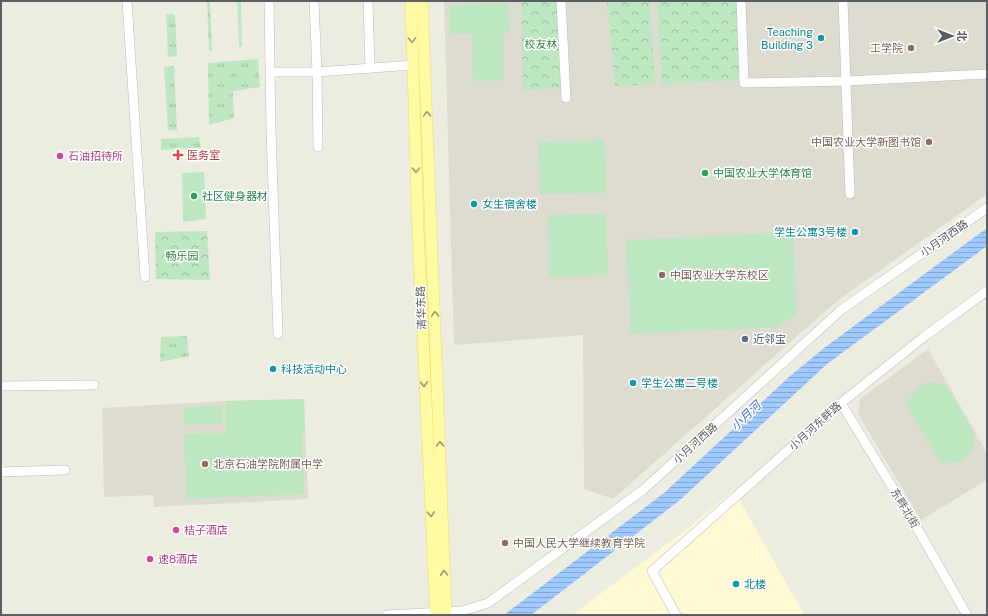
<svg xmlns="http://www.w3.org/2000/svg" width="988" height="616" font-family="'Public Sans','Noto Sans SC',sans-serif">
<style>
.commercial{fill:#fffad4}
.education{fill:#dedbd0}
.grass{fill:url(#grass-tufts)}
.forest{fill:url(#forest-crowns)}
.pitch{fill:#bce7c1}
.water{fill:url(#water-rules)}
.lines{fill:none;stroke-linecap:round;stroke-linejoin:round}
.minor-casing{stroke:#b9bbc1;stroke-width:10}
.major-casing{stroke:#f7dc50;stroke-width:12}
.minor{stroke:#fff;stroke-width:9}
.major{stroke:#fffba4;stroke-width:11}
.oneway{stroke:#9c9c7d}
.culture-dot{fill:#0f9aa8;stroke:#fff;stroke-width:1.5}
.education-dot{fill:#8d6e63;stroke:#fff;stroke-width:1.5}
.health-dot{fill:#e0444e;stroke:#fff;stroke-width:1.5}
.hotel-dot{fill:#d1479c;stroke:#fff;stroke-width:1.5}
.leisure-dot{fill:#2e9e5b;stroke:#fff;stroke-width:1.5}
.service-dot{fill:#5c6f8a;stroke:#fff;stroke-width:1.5}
.labels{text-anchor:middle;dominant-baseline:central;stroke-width:3;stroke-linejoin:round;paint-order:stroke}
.culture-label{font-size:11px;fill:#0d838f;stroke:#fff;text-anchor:start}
.park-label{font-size:11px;fill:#30843e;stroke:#fff}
.education-label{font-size:11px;fill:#785e54;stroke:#fff;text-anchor:start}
.health-label{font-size:11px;fill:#be3a42;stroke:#fff;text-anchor:start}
.hotel-label{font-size:11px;fill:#b23c85;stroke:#fff;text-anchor:start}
.leisure-label{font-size:11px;fill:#27864d;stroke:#fff;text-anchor:start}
.street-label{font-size:11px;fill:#5a5d63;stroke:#fff}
.service-label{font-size:11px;fill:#4e5e75;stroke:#fff;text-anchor:start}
.water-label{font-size:12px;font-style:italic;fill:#3d71c8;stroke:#fff}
</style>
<defs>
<pattern id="grass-tufts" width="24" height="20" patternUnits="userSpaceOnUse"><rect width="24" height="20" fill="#bce7c1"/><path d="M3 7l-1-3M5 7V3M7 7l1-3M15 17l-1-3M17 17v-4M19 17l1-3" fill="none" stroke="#9cbea0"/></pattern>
<pattern id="forest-crowns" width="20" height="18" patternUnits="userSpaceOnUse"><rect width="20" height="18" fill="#bce7c1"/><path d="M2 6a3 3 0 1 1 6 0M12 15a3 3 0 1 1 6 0" fill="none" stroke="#9cbea0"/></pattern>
<pattern id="water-rules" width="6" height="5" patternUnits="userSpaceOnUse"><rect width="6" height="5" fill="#9fcaff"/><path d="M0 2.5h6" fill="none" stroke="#85a7d2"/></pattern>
</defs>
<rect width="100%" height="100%" fill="#edece1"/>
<path class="commercial" d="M734 490 804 615H572L691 526Z"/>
<path class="education" d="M444 1H987V194L837 301 613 499 584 489 583 335 454 345Z
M928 349 987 453V480L921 520 858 414 860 399Z
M304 399 308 499 154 507V495L104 497 102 408 225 401Z"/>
<path class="grass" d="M207 1H210L212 51H209Z
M237 1H241L242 47H239Z
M166 14H175L177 56 168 57Z
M258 59 260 87 233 91 234 118 209 125 208 63Z
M174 66 177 130H168L164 67Z
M199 137 201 148 161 150V139Z
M187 336 189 356 160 362 161 337Z"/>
<path class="forest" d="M521 1H558L561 88 523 90Z
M607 1H650L655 84 615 86Z
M657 1H737L740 80 662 84Z
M207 231 210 280 156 279 155 232Z"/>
<path class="pitch" d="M508 3 509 33 450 34 449 5Z
M503 33 504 80 473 81 472 34Z
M604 140 606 193 540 194 539 142Z
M204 172 206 219 183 222 182 173Z
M606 214 608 275 549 277 548 215Z
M793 232 797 313 778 327 631 334 626 240Z
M934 382 946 386 973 430 974 449C963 463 958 462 941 463L904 401 911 398C916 386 923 383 934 382Z
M304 399 305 433H302L304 494 186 499 184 434 226 433 225 401Z
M222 406 223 424 184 425V407Z"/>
<path class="water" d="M987 228V246L827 364 680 500 531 615H504L664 493 789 377 824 348Z"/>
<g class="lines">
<g class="minor-casing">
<path id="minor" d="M127 1 145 277
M269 1 271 130 278 334
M314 1 317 72 413 65
M368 1 370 68
M561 1 566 98
M741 1 744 83 846 81 987 74
M843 1 850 194
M271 72H317L318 147
M1 386 94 385
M841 403 913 521 967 615
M1 472 65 470
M387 615 462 611 488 603 643 490 841 310 987 208
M676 615 652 571 841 403 925 336 987 291"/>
</g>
<g class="major-casing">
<path id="major" d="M411 1 418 229 436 615
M422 1 446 615"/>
</g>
<use href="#minor" class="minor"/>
<use href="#major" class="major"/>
</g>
<defs><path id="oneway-chevron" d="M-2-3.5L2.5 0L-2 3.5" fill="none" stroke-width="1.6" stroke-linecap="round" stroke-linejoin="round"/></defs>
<g class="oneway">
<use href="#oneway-chevron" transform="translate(412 40) rotate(88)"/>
<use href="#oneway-chevron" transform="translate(427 114) rotate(-92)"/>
<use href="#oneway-chevron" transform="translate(416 170) rotate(88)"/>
<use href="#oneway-chevron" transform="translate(435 314) rotate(-92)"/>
<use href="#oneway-chevron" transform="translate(424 384) rotate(87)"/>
<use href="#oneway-chevron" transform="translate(440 444) rotate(-92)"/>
<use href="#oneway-chevron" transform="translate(431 514) rotate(87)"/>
<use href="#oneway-chevron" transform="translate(444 573) rotate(-93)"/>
</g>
<g class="culture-dot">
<circle cx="821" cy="38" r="4"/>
<circle cx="474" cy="204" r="4"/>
<circle cx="855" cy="232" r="4"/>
<circle cx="273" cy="369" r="4"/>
<circle cx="633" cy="383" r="4"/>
<circle cx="736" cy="584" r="4"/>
</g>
<g class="education-dot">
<circle cx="911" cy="48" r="4"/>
<circle cx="929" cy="142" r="4"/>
<circle cx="662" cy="275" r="4"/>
<circle cx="205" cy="464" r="4"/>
<circle cx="505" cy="543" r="4"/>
</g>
<path class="health-dot" d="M176 149h4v4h4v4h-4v4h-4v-4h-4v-4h4z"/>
<g class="hotel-dot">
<circle cx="60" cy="156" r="4"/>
<circle cx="176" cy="530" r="4"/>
<circle cx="150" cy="559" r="4"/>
</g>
<g class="leisure-dot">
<circle cx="705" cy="173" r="4"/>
<circle cx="194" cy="196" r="4"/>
</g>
<circle class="service-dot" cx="745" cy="339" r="4"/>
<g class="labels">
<g class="culture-label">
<text x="813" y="32" text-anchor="end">Teaching<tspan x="813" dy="13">Building 3</tspan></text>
<text x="482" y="204">女生宿舍楼</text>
<text x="847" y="232" text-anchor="end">学生公寓3号楼</text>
<text x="281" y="369">科技活动中心</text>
<text x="641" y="383">学生公寓二号楼</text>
<text x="744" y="584">北楼</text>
</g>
<g class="park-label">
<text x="541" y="44">校友林</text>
<text x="182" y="256">畅乐园</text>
</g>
<g class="education-label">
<text x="903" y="48" text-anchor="end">工学院</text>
<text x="921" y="142" text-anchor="end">中国农业大学新图书馆</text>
<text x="670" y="275">中国农业大学东校区</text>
<text x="213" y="464">北京石油学院附属中学</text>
<text x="513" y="543">中国人民大学继续教育学院</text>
</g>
<g class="health-label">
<text x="187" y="155">医务室</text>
</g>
<g class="hotel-label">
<text x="68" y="156">石油招待所</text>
<text x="184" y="530">桔子酒店</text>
<text x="158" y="559">速8酒店</text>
</g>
<g class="leisure-label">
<text x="713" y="173">中国农业大学体育馆</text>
<text x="202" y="196">社区健身器材</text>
</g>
<g class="street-label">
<text transform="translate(944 238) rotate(-35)">小月河西路</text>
<text transform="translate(421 308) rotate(-92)">清华东路</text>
<text transform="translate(815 426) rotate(-42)">小月河东畔路</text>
<text transform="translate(695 443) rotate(-42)">小月河西路</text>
<text transform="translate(905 508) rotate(59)">东畔北街</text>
</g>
<g class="service-label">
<text x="753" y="339">近邻宝</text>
</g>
<g class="water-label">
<text transform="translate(746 416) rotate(-44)">小月河</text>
</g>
</g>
<rect width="988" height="616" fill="none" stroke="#5a5d63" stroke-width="4"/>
<g transform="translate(952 36) rotate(90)" stroke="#ffffff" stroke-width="3" paint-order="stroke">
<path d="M0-3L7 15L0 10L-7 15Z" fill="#5a5d63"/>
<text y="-6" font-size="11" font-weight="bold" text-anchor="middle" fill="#5a5d63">北</text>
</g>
</svg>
